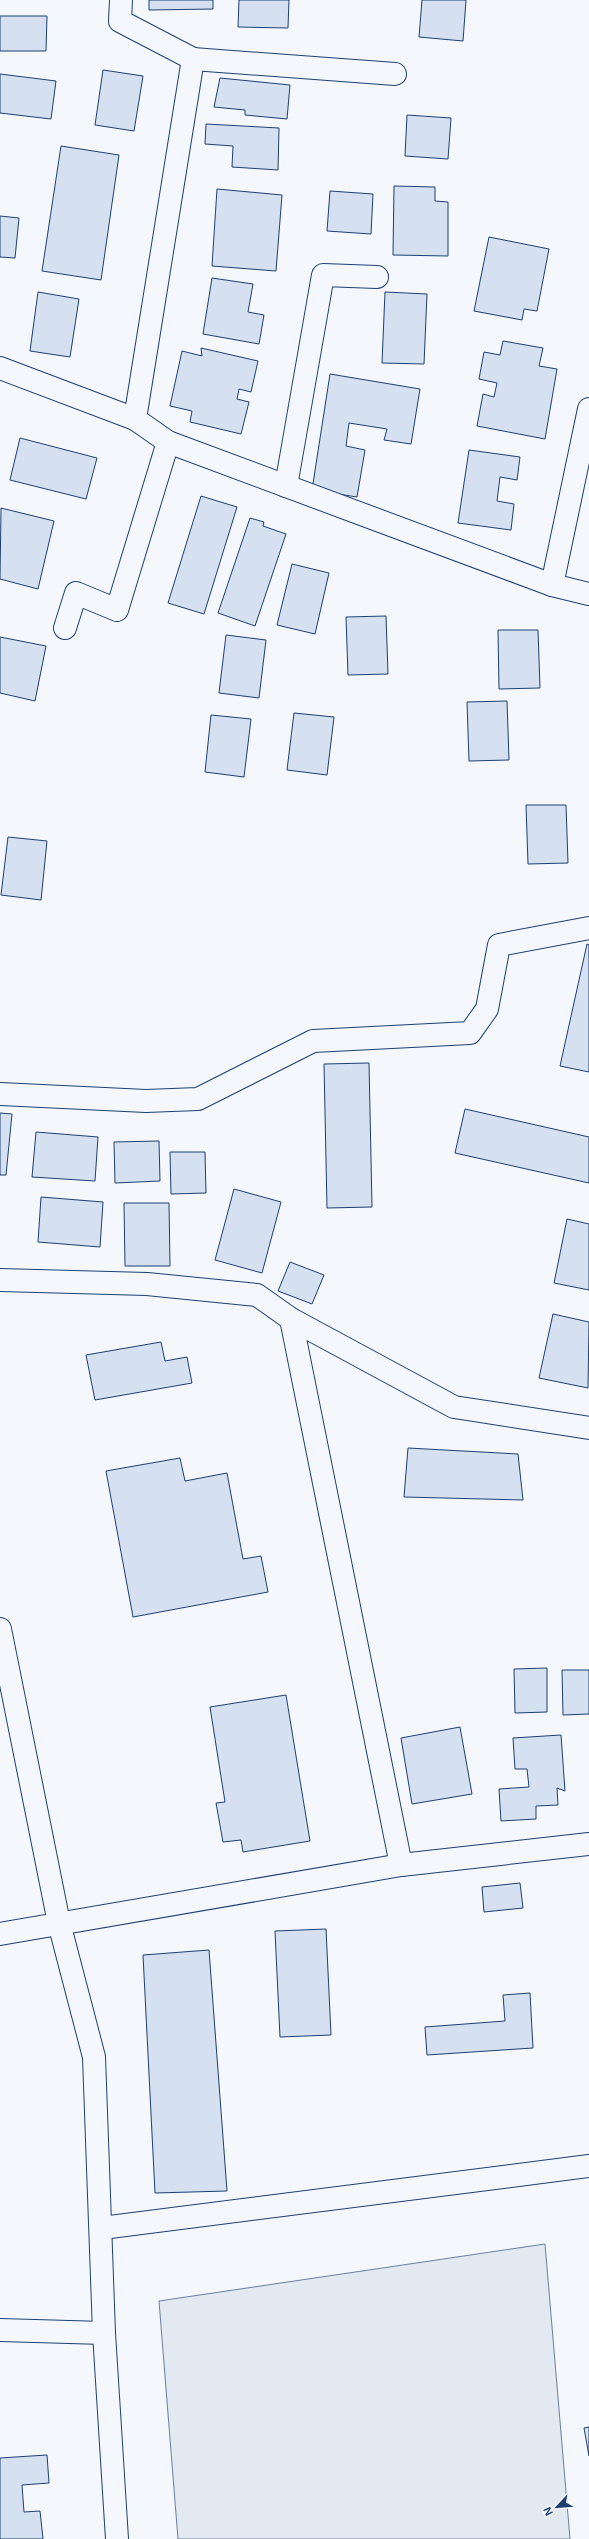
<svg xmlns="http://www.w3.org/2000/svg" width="589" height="2539" font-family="Arial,sans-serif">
<rect width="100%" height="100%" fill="#f4f7fb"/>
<!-- green -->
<polygon fill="#e3e9f0" stroke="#687fa3" points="545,2244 570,2539 178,2539 159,2301"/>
<!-- building -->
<g fill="#d5e0f0" stroke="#1d3f73">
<polygon points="149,0 213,0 213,9 149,10"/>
<polygon points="239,0 289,0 288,28 238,27"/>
<polygon points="422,0 466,0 463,41 419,37"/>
<polygon points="0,16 47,16 46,51 0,51"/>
<polygon points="103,70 143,76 134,131 95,125"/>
<polygon points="0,74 56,81 51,119 0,113"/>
<polygon points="220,78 290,85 287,119 245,115 245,110 214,107"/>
<polygon points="407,115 451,118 448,159 405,156"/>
<polygon points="206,124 279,128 278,170 232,167 233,146 205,144"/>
<polygon points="61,146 119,155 101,280 42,271"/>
<polygon points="394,186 435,187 435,201 448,202 448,256 393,255"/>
<polygon points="217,189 282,195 276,271 212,266"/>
<polygon points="330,191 373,194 371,234 327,231"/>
<polygon points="0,216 19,218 15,258 0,257"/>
<polygon points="489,237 549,249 537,311 524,309 522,320 474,311"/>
<polygon points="212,278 253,284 248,312 264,315 259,344 203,334"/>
<polygon points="38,292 79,299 70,357 30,351"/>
<polygon points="385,292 427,294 424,364 382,363"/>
<polygon points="503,341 543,348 539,366 557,369 545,439 477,426 483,394 494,397 497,383 479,379 484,352 500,355"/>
<polygon points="201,348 258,361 251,392 239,389 237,399 249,402 241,434 190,422 192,411 170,406 182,351 202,356"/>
<polygon points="330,374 420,389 411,444 384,440 387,429 349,423 346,446 365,450 357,497 312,490"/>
<polygon points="20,438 97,458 86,499 10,480"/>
<polygon points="469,450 520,457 517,480 500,477 497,501 514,504 511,530 458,523"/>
<polygon points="201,496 237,507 204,614 168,603"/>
<polygon points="1,508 54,521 38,589 0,579"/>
<polygon points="250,518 264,522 263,526 286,534 255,626 218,613"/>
<polygon points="292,564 329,573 315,634 277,625"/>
<polygon points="386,616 388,674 348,675 346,617"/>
<polygon points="498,630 538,630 540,688 499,689"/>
<polygon points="226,635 266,640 259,698 219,693"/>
<polygon points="0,637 46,646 35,701 0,693"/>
<polygon points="507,701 509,760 469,761 467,702"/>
<polygon points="294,713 334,717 327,775 287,770"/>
<polygon points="211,715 251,719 244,777 205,772"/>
<polygon points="526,805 566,805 568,863 528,864"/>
<polygon points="8,837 47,841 41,900 1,895"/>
<polygon points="587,944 589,945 589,1072 560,1066"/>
<polygon points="369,1063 372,1207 327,1208 324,1064"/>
<polygon points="465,1109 589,1137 589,1183 455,1153"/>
<polygon points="0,1113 12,1114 6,1175 0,1175"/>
<polygon points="36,1132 98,1137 95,1181 32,1177"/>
<polygon points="159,1141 160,1181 115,1183 114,1142"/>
<polygon points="170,1152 205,1152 206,1193 171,1194"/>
<polygon points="234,1189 281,1202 262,1273 215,1260"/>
<polygon points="41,1197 103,1202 100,1247 38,1242"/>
<polygon points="124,1203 169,1203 170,1266 125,1266"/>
<polygon points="567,1219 589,1224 589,1290 554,1283"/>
<polygon points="290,1262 324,1275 312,1304 278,1291"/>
<polygon points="553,1314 589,1322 588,1388 539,1378"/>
<polygon points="161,1342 165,1361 187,1357 192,1383 95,1400 86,1355"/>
<polygon points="408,1448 518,1454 523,1500 404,1497"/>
<polygon points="180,1458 185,1481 227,1473 243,1559 261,1556 268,1592 133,1617 106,1471"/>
<polygon points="547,1668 547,1712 515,1713 514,1669"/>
<polygon points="562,1670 589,1670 589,1714 563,1715"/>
<polygon points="286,1695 310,1841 243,1852 241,1840 223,1842 216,1803 225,1802 210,1707"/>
<polygon points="460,1727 472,1794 412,1804 401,1738"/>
<polygon points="561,1735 565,1791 557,1788 558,1805 536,1806 536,1819 501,1821 499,1789 529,1787 527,1769 515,1769 513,1738"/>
<polygon points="520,1883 523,1908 484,1912 482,1887"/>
<polygon points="326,1929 331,2035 280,2037 275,1931"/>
<polygon points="209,1950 227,2191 155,2193 143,1955"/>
<polygon points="530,1993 533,2048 427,2055 425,2027 505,2021 503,1995"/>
<polygon points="589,2427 589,2456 584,2428"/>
<polygon points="47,2455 49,2483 22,2485 24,2512 40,2511 43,2539 0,2539 0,2458"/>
</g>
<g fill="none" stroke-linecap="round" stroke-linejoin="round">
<defs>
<g id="street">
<polyline points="121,0 120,21 193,59 135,419"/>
<polyline points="193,59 395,74"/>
<polyline points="0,368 135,419 168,442 552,585 589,594"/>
<polyline points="286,486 323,275 377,277"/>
<polyline points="552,585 589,409"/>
<polyline points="65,628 76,593 117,610 168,442"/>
<polyline points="0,1094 146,1101 198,1099 313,1041 470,1033 487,1009 499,945 589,928"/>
<polyline points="0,1280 147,1284 257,1295 291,1319 454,1407 589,1428"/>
<polyline points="291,1319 401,1865"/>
<polyline points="0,1629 59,1923 94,2057 104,2333 117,2539"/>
<polyline points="102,2228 589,2166"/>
<polyline points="0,2330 104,2333"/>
</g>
<polyline id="secondary" points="0,1934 401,1865 589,1844"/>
</defs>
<!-- street casing -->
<use href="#street" stroke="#1d3f73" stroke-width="24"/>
<!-- secondary casing -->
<use href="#secondary" stroke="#1d3f73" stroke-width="24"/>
<!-- street -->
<use href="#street" stroke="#f4f7fb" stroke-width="22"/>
<!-- secondary -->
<use href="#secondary" stroke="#f4f7fb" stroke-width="22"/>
</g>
<!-- north arrow -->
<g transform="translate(557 2507) rotate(244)" stroke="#f4f7fb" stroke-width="3" paint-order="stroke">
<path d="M0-3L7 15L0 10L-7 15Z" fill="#1d3f73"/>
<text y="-6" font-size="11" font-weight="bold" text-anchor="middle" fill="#1d3f73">N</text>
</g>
</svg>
